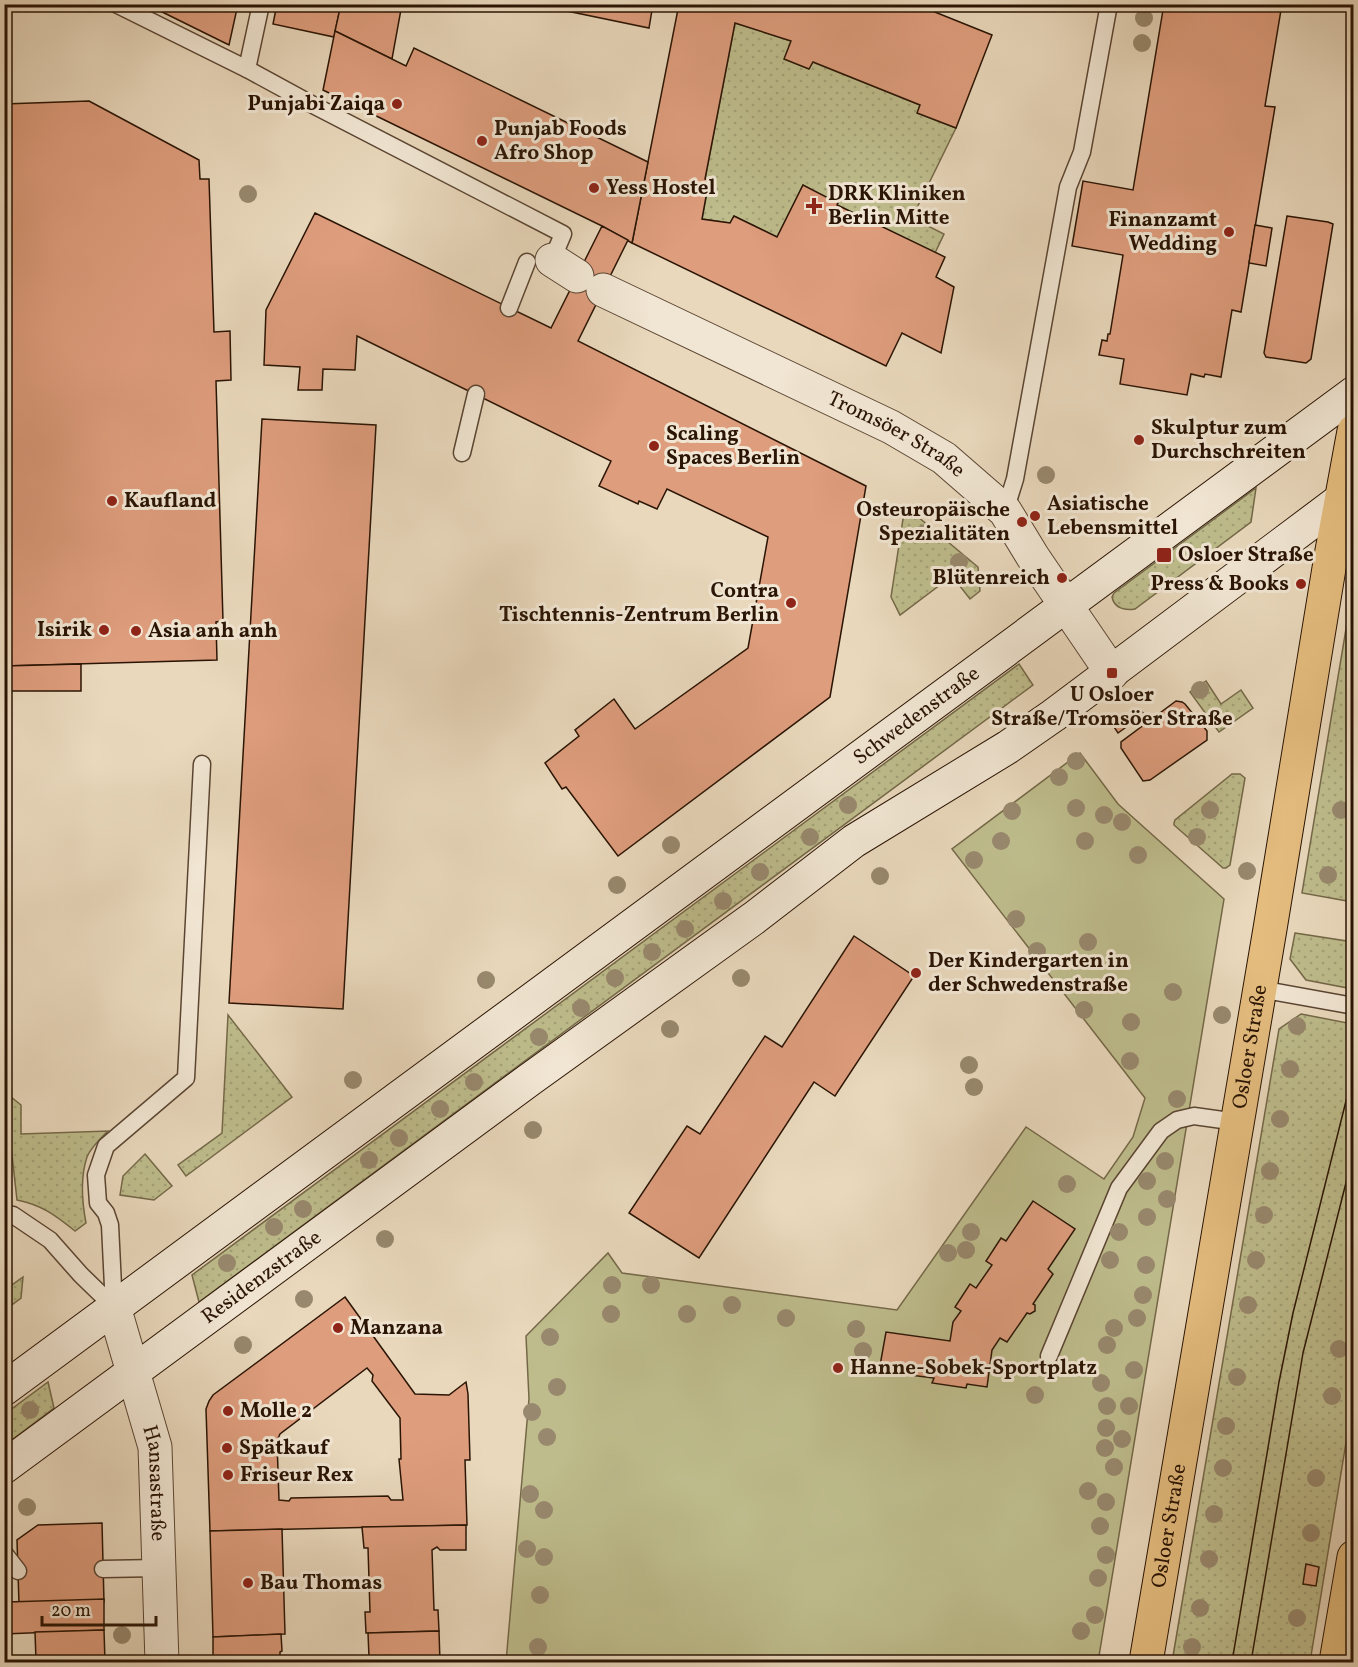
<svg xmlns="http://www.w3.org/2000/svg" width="1358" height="1667" font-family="Vollkorn,serif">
<defs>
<pattern id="grass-dots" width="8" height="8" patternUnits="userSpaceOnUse" patternTransform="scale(1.5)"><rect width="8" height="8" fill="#bebc8c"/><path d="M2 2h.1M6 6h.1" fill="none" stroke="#a3a177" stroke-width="1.8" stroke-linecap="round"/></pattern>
</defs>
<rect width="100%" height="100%" fill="#e9d8bc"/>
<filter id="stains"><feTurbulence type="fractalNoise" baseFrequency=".00333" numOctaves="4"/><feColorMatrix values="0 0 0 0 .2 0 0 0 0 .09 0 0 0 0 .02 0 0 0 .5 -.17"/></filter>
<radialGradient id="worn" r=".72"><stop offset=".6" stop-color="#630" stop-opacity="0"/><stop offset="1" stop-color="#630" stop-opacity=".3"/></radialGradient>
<!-- grass -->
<g fill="url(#grass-dots)" stroke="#746848" stroke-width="1.5">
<polygon points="735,23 791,41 813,62 920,105 918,113 956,128 912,218 944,234 935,253 837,205 803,185 777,237 734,216 730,223 702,219 709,181 705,179"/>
<path d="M1256 488 1251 522 1135 609C1125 611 1114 608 1112 597L1114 593Z"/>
<polygon points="905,506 978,567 980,591 970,599 952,576 900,615 891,597"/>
<polygon points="1349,611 1354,612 1353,902 1302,893"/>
<polygon points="1019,664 1033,685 199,1302 192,1275"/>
<polygon points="1206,681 1221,704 1241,690 1253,708 1219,732 1190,692"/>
<polygon points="1232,774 1240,774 1245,778 1230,865 1226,868 1223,868 1174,825 1174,823 1175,820"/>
<polygon points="1295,933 1353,942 1353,989 1306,980 1290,959"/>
<polygon points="1301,1014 1353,1024 1353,1400 1310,1662 1172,1662 1279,1029"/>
<polygon points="228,1015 292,1097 186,1176 178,1165 222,1133"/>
<path d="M5 1092 21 1105V1134L108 1131C100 1139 91 1147 87 1157 80 1178 82 1202 86 1223L75 1231C55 1215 42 1205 17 1200Z"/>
<polygon points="145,1154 172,1186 154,1200 120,1195 123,1176"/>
<polygon points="23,1277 21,1298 5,1310 5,1290"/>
<polygon points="48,1382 54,1408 5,1445 5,1414"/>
</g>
<!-- park -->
<polygon fill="#bebc8c" stroke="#746848" stroke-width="1.5" points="1080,753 1118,804 1224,899 1098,1662 506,1662 529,1399 526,1336 608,1253 622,1273 897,1310 1026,1127 1104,1179 1133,1137 1145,1098 952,849"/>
<!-- building -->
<g fill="#de9d7d" stroke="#2a1404" stroke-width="1.5" fill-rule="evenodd">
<polygon points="146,4 238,4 229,45 225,43"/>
<polygon points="277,4 341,4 334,37 273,24"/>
<polygon points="341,4 402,4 392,59 335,31"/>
<polygon points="533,4 653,4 649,28"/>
<polygon points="679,4 915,4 992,35 956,128 917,113 920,105 813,62 809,69 784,59 791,41 735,23 705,179 709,180 702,219 730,223 734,216 777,237 803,185 838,203 837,205 945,257 936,277 954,287 941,353 902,333 886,366 632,243"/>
<polygon points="1164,4 1282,4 1265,106 1275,107 1241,312 1232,310 1221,377 1205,374 1204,377 1191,374 1187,395 1120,384 1124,359 1099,355 1102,340 1107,341 1108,334 1110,334 1123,255 1072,246 1083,181 1133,190"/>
<polygon points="335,31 406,66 414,48 648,162 632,243 602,226 323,90"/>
<polygon points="89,101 199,160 200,179 209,179 214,332 230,331 231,380 216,381 223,621 216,622 217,660 4,666 4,104"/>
<polygon points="315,213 551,328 602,226 628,240 578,341 866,486 830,697 618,856 566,787 562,789 545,763 579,736 575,730 614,699 635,729 748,648 768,537 667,489 657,509 639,501 638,504 599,486 611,461 357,336 355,370 323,369 322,390 298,390 300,367 264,365 266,310"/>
<polygon points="1287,216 1328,222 1333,224 1311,359 1306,363 1266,357 1264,353"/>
<polygon points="1255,225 1272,228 1266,266 1249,263"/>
<polygon points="262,419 376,425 343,1009 229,1003"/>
<polygon points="81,664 81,691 4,691 4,666"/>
<polygon points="1176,701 1182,702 1185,704 1207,731 1207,740 1150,780 1143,781 1121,748 1121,742"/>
<polygon points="1139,708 1144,714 1118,733 1114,727"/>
<polygon points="854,936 914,976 835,1096 814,1082 699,1258 629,1213 687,1126 700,1134 765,1036 782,1047"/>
<polygon points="1033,1201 1075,1229 1048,1269 1053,1274 1033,1304 1035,1305 1035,1311 1030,1314 1027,1313 1007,1342 1000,1338 992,1350 987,1387 967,1384 966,1388 932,1383 934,1378 879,1371 886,1332 950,1341 953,1322 961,1311 955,1307 970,1284 976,1288 992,1265 986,1261 1001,1238 1006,1241"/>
<path d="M345 1297 415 1394 449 1395 466 1382 468 1394 470 1460H465L467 1525 210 1531 206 1409 209 1401 213 1395ZM367 1368 373 1375 372 1381 400 1418 401 1459H399L403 1500H391L388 1496 291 1498 289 1501 279 1500 277 1441 280 1434Z"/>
<polygon points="102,1523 104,1602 19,1604 17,1540 38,1525"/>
<polygon points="466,1525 466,1550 440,1550 437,1547 432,1550 434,1610 438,1610 439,1631 366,1633 365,1612 370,1612 368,1548 364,1548 362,1527"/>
<polygon points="282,1529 285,1634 213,1637 210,1531"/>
<polygon points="1306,1564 1319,1567 1316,1586 1303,1584"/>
<polygon points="4,1599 7,1602 104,1599 104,1630 4,1634"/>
<polygon points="104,1630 105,1662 29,1662 29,1660 36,1660 35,1632"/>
<polygon points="439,1631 440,1662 374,1662 374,1657 369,1657 368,1633"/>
<polygon points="281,1634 282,1651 280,1652 280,1662 209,1662 213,1662 213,1637"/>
</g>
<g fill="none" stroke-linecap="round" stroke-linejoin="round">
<defs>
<g id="service">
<polyline points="116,4 247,69 261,4"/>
<polyline points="247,69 315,106 563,234 552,260"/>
<polyline points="509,308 527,262"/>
<polyline points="462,453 476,394"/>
<polyline points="1005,511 1015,479 1068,187 1082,152 1109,4"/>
<polyline points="1260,989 1354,1006"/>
<polyline points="4,1214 13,1215 50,1240 81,1275 114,1307"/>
<polyline points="114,1307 110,1225 106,1213 98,1203 96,1175 106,1146 186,1078 202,764"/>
<polyline points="1049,1356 1119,1188 1161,1131 1177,1120 1194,1116 1237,1122"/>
<polyline points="4,1553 18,1571"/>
<polyline points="103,1569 158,1568"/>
</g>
<g id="minor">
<polyline points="552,260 577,276"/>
<path id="s1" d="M603 290 891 427 944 458 1005 511 1033 557 1112 673"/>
<path id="s2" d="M114 1307 155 1447 162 1662"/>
</g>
<g id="secondary">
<path id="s3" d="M4 1389 1354 393"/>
<path id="s4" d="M4 1467 529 1080 754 918 854 841 1008 747 1054 715 1354 490"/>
</g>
<g id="primary">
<path id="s5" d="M1146 1662 1270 929 1331 556 1354 431"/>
<polyline points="1336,1662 1354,1557"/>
</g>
</defs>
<!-- service casing -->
<use href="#service" stroke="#5a4532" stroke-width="19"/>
<!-- minor casing -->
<use href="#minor" stroke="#5a4532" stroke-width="35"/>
<!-- secondary casing -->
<use href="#secondary" stroke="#2a1404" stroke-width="35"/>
<!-- primary casing -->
<use href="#primary" stroke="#2a1404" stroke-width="35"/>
<!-- service -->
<use href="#service" stroke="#f1e6d3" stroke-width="16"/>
<!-- minor -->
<use href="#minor" stroke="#f1e6d3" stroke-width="33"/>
<!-- secondary -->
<use href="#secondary" stroke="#f1e6d3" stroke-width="33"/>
<!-- primary -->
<use href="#primary" stroke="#e4bc7e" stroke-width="33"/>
<!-- tram -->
<g stroke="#2a1404" stroke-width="1.5">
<polyline points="1232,1662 1279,1382 1293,1313 1354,1069"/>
<polyline points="1251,1662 1303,1353 1354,1151"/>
</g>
</g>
<!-- trees -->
<g fill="#98886d">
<circle cx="1144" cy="18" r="9"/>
<circle cx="1142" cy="43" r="9"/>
<circle cx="248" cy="194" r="9"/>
<circle cx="1046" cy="475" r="9"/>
<circle cx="925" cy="533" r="9"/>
<circle cx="959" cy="562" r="9"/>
<circle cx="1200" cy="690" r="9"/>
<circle cx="1076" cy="761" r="9"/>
<circle cx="1059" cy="777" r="9"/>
<circle cx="848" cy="805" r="9"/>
<circle cx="1076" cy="808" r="9"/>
<circle cx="1210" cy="810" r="9"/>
<circle cx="1341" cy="810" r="9"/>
<circle cx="1012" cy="811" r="9"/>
<circle cx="1104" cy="815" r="9"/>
<circle cx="1122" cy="822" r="9"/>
<circle cx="810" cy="837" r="9"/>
<circle cx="1197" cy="837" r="9"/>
<circle cx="1001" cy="841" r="9"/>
<circle cx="1085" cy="841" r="9"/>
<circle cx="671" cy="845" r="9"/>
<circle cx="1138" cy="855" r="9"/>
<circle cx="974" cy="860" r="9"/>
<circle cx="1247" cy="871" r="9"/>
<circle cx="760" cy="872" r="9"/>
<circle cx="1328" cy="875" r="9"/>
<circle cx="880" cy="876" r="9"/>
<circle cx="617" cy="885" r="9"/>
<circle cx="723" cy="901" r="9"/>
<circle cx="1016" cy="919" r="9"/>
<circle cx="685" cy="929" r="9"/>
<circle cx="1088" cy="942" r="9"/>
<circle cx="1037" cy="951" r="9"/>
<circle cx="652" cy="952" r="9"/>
<circle cx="615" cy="978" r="9"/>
<circle cx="741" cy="978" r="9"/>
<circle cx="486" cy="980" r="9"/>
<circle cx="1173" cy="992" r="9"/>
<circle cx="581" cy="1008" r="9"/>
<circle cx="1084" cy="1010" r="9"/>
<circle cx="1222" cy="1015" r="9"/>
<circle cx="1131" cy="1022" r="9"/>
<circle cx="1297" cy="1026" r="9"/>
<circle cx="670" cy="1029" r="9"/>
<circle cx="539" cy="1037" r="9"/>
<circle cx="1130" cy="1061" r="9"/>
<circle cx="969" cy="1065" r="9"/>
<circle cx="1290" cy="1069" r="9"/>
<circle cx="353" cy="1080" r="9"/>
<circle cx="474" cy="1082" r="9"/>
<circle cx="974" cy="1087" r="9"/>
<circle cx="1177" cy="1099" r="9"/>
<circle cx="440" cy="1109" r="9"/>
<circle cx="1280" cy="1119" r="9"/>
<circle cx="533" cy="1130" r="9"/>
<circle cx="399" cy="1138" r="9"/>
<circle cx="369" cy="1160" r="9"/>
<circle cx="1165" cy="1161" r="9"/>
<circle cx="1270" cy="1171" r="9"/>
<circle cx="1147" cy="1181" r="9"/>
<circle cx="1067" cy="1184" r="9"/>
<circle cx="1167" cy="1199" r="9"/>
<circle cx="303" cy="1209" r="9"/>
<circle cx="1264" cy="1215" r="9"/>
<circle cx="1147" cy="1217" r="9"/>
<circle cx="274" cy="1227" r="9"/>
<circle cx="971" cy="1232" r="9"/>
<circle cx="1119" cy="1232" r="9"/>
<circle cx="385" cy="1239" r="9"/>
<circle cx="966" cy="1250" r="9"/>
<circle cx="948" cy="1253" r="9"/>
<circle cx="1110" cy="1260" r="9"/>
<circle cx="1256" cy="1260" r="9"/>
<circle cx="227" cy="1263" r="9"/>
<circle cx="1146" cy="1265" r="9"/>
<circle cx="612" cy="1285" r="9"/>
<circle cx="651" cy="1285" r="9"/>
<circle cx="1143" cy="1295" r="9"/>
<circle cx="304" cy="1299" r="9"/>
<circle cx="732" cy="1305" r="9"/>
<circle cx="1248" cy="1305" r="9"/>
<circle cx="611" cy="1314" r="9"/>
<circle cx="687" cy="1314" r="9"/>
<circle cx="786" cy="1318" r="9"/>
<circle cx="1137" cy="1318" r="9"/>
<circle cx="1114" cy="1328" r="9"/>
<circle cx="856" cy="1329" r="9"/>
<circle cx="550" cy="1337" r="9"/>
<circle cx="243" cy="1345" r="9"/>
<circle cx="1107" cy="1345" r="9"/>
<circle cx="1339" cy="1349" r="9"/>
<circle cx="863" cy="1351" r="9"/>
<circle cx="1134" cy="1370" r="9"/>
<circle cx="1237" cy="1377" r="9"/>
<circle cx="1101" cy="1383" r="9"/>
<circle cx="557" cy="1387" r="9"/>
<circle cx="1035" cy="1395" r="9"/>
<circle cx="1332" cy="1396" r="9"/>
<circle cx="1107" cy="1406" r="9"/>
<circle cx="1129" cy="1406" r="9"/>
<circle cx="30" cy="1410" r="9"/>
<circle cx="532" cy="1412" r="9"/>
<circle cx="1226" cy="1426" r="9"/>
<circle cx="1106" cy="1428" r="9"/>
<circle cx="547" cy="1437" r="9"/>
<circle cx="1122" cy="1439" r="9"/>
<circle cx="1105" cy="1448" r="9"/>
<circle cx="1114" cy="1467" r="9"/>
<circle cx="1223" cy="1468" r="9"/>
<circle cx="1316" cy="1478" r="9"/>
<circle cx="1088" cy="1491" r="9"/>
<circle cx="530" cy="1494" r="9"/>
<circle cx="1106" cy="1502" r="9"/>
<circle cx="27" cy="1507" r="9"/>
<circle cx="544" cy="1510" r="9"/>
<circle cx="1214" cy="1514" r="9"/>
<circle cx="1100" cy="1526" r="9"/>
<circle cx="1311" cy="1533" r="9"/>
<circle cx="527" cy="1549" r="9"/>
<circle cx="1106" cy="1555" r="9"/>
<circle cx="544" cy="1557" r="9"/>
<circle cx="1209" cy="1559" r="9"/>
<circle cx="1098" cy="1578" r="9"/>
<circle cx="540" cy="1595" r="9"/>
<circle cx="1200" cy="1608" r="9"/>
<circle cx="1095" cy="1615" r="9"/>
<circle cx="1297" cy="1618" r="9"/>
<circle cx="1081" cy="1631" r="9"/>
<circle cx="122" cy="1635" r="9"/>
<circle cx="538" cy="1647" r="9"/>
<circle cx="1192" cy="1647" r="9"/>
</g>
<!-- markers -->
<g fill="#8f2418" stroke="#f1e6d3" stroke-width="2">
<circle cx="397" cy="104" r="6"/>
<circle cx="482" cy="141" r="6"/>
<circle cx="594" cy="188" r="6"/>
<path d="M811 197h6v6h6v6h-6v6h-6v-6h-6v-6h6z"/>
<circle cx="1229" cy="232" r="6"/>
<circle cx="1139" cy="440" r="6"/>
<circle cx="654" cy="446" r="6"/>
<circle cx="112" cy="501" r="6"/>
<circle cx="1035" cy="516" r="6"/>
<circle cx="1022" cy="522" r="6"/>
<rect x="1156" y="547" width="16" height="16" rx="3"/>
<circle cx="1062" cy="578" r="6"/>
<circle cx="1301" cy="584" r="6"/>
<circle cx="791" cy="603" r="6"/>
<circle cx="104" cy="630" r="6"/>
<circle cx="136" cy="631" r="6"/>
<rect x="1106" y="667" width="12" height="12" rx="3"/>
<circle cx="916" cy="973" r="6"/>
<circle cx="338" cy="1328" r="6"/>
<circle cx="838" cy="1368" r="6"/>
<circle cx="228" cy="1411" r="6"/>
<circle cx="227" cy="1448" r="6"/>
<circle cx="228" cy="1475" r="6"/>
<circle cx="248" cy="1583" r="6"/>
</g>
<g text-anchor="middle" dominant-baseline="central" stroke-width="6" stroke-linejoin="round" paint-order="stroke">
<!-- poi labels -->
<g font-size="21" font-weight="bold" fill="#2a1404" stroke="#f1e6d3" text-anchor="start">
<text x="385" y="104" text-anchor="end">Punjabi Zaiqa</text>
<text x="494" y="129">Punjab Foods<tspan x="494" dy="24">Afro Shop</tspan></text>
<text x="606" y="188">Yess Hostel</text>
<text x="828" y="194">DRK Kliniken<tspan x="828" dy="24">Berlin Mitte</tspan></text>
<text x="1217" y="220" text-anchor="end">Finanzamt<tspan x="1217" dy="24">Wedding</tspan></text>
<text x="1151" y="428">Skulptur zum<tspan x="1151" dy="24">Durchschreiten</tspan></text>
<text x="666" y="434">Scaling<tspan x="666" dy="24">Spaces Berlin</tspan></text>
<text x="124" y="501">Kaufland</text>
<text x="1047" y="504">Asiatische<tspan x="1047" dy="24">Lebensmittel</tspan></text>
<text x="1010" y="510" text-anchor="end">Osteuropäische<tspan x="1010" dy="24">Spezialitäten</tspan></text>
<text x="1178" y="555">Osloer Straße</text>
<text x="1050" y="578" text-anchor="end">Blütenreich</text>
<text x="1289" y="584" text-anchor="end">Press &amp; Books</text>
<text x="779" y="591" text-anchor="end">Contra<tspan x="779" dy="24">Tischtennis-Zentrum Berlin</tspan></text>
<text x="92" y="630" text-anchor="end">Isirik</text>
<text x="148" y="631">Asia anh anh</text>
<text x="1112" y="695" text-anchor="middle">U Osloer<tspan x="1112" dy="24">Straße/Tromsöer Straße</tspan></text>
<text x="928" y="961">Der Kindergarten in<tspan x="928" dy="24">der Schwedenstraße</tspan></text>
<text x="350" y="1328">Manzana</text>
<text x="850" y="1368">Hanne-Sobek-Sportplatz</text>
<text x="240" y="1411">Molle 2</text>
<text x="239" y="1448">Spätkauf</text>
<text x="240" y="1475">Friseur Rex</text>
<text x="260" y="1583">Bau Thomas</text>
</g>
<!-- street labels -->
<g font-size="21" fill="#2a1404" stroke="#f1e6d3">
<text stroke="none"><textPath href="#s1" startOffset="327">Tromsöer Straße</textPath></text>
<text stroke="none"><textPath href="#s3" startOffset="1134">Schwedenstraße</textPath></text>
<text stroke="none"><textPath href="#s5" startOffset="624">Osloer Straße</textPath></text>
<text stroke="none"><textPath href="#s4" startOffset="320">Residenzstraße</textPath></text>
<text stroke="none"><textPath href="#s2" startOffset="182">Hansastraße</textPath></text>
<text stroke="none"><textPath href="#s5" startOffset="138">Osloer Straße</textPath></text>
</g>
</g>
<!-- margin -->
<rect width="1358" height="1667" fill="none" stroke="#e9d8bc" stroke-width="24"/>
<rect x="6" y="6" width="1346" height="1655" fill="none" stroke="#2a1404" stroke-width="3"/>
<rect x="12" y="12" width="1334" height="1643" fill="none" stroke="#2a1404" stroke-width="1.5"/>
<!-- scale -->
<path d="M42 1616v9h114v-9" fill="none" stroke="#2a1404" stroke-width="3"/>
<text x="51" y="1616" font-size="18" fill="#2a1404" stroke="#f1e6d3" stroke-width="4.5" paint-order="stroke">20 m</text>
<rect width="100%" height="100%" filter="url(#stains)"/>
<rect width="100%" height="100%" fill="url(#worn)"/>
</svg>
